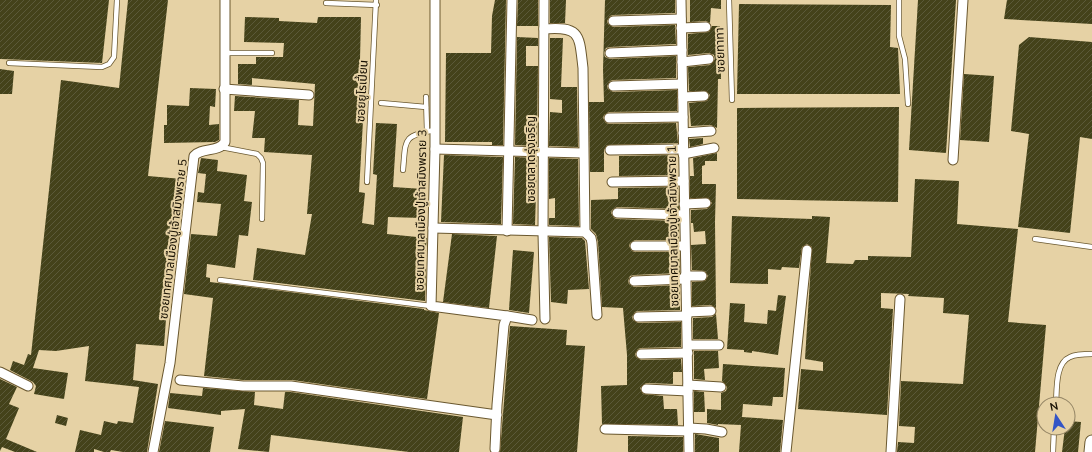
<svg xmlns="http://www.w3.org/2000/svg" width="1092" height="452" font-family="'Nunito Sans','Noto Sans Thai',sans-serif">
<defs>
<pattern id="building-hatch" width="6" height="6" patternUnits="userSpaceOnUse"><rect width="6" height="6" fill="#44421a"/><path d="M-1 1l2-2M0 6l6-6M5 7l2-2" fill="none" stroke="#5b5939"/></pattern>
</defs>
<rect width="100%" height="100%" fill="#e6d2a5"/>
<!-- building -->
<g fill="url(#building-hatch)">
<polygon points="0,0 109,0 102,63 0,59"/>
<polygon points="128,0 168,0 148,176 182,179 177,237 172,237 164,346 136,344 133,380 158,384 147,452 123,452 111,450 110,452 104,452 94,449 94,452 75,452 80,430 101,435 104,421 117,424 118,421 133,423 139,387 85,381 89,346 56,351 39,350 33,368 68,373 64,399 34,394 36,386 33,382 10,370 13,361 24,365 28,354 31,355 61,80 119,88"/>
<polygon points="495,0 506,0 503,145 492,145 492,142 445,142 446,53 491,53 492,16"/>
<polygon points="518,0 538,0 538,26 517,26"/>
<polygon points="550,0 566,0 565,23 550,23"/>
<polygon points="605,0 675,0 675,13 613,15 610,16 607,21 608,24 613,27 675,25 676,44 610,47 606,48 604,53 605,57 610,59 676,56 676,78 613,80 610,81 607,86 608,89 613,92 677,90 677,111 609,112 604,115 603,118 606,123 609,124 676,123 678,143 607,145 604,150 604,172 590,172 589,102 604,102 603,69"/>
<polygon points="690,0 721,0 721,9 711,8 710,23 706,21 690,22"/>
<polygon points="918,0 956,0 946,153 909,150"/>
<polygon points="1007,0 1092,0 1092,24 1004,19"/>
<polygon points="739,4 891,5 890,47 898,48 900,94 737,94"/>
<polygon points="245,17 279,18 279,21 317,23 318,17 361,17 359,103 364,103 359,192 365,193 362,223 374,225 377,175 373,174 376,123 397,124 393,187 423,189 422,218 388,217 387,234 427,238 424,266 426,266 425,301 253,280 257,248 305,255 312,214 307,214 312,155 264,152 265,138 252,138 255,111 234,111 235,96 299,100 298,125 313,126 315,84 252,78 252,85 238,84 238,64 256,64 256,57 283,57 284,43 244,42"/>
<polygon points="712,26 720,26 721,79 718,79 717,128 711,125 691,126 689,103 707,101 710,95 706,91 689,91 688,67 710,65 715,59 714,55 709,53 688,55 688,34 709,32"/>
<polygon points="517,37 538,38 538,46 526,46 526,66 538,66 537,146 515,145"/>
<polygon points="1029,37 1092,42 1092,139 1080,137 1070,233 1018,227 1029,134 1011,131 1019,45"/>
<polygon points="550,38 563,38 561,87 577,87 578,147 549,146 550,112 562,113 562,100 550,99"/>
<polygon points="0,69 14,71 12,94 0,94"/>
<polygon points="964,74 994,76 989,142 960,140"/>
<polygon points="190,88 216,89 215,107 210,106 209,125 219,124 219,140 215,142 164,143 164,125 167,125 167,105 189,106"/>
<polygon points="899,107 898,202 737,199 737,108"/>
<polygon points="703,138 703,144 690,147 689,139"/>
<polygon points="717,153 717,161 705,161 705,165 702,166 702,184 716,184 715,222 716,308 711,305 692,306 692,282 705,281 708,276 705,271 692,270 691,245 706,244 705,231 694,232 693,223 691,223 691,210 707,209 712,203 708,198 690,198 690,176 694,176 693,158"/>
<polygon points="444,155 503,157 501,224 441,222"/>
<polygon points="676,155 677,175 619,176 619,156"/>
<polygon points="515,157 537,158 535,225 513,224"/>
<polygon points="201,158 218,160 217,171 247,175 244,201 252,202 248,236 239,235 235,268 207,264 206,277 210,278 210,282 424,309 424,310 439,313 427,399 292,380 243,380 204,376 213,298 184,294 191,234 217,236 221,204 197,202 198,192 204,193 206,174 198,173"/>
<polygon points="549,158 578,159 579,226 549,225 549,218 555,218 555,198 549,199"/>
<polygon points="915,179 959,181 957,224 1018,229 1008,322 1046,325 1035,452 897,452 898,442 914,443 915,427 899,426 901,381 963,384 969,315 943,313 944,298 908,296 909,294 881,293 881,308 893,309 887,415 798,409 801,369 823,371 823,362 805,359 812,247 807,244 802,247 799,268 782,267 781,270 768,269 768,284 730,283 732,216 812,219 812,216 830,217 826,263 853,264 855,260 868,260 868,256 911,257"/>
<polygon points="678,187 679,209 617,207 612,210 611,213 614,218 617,219 679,221 679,240 635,240 630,243 629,246 632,251 635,252 679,252 680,273 634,275 630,276 628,281 629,284 634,287 680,285 680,310 638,311 635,312 632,317 633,320 638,323 681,322 681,347 641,348 638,349 635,354 636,357 641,360 681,359 682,372 673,372 673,384 646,383 640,388 643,394 663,396 664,409 677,409 678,425 602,424 601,386 627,385 627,355 623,308 602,307 598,242 596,234 591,229 591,200 618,199 618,188"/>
<polygon points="452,234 497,236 489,308 443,302"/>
<polygon points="549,237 582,238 585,241 589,289 568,290 567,304 551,302"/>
<polygon points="513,250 534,252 529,313 509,310"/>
<polygon points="778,295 786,296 778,355 752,351 752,353 744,352 744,350 727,349 730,303 745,304 744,322 767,324 768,310 776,311"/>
<polygon points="716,314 718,339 693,339 693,318 712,317"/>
<polygon points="510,326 567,330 566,345 585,346 577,452 500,452"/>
<polygon points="694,351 718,351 719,368 704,369 705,380 694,379"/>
<polygon points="723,364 785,368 783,397 773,397 772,406 743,404 742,417 783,420 780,452 739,452 741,425 718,424 718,425 707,423 707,409 721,410 721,393 726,391 727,387 722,381"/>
<polygon points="0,379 17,387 9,404 19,408 6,439 37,452 15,452 2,447 0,451"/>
<polygon points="203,388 255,392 254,405 283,409 285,392 291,392 463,417 459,452 409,452 271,435 269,452 238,449 245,409 221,411 221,415 168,408 170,393 202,396"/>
<polygon points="694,391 704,392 705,412 694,412"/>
<polygon points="57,415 68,418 66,426 55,423"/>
<polygon points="165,421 214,427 210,452 159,452"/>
<polygon points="1068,421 1081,422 1078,452 1062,452 1065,428 1068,428"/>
<polygon points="695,434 719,438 719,452 695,452"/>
<polygon points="628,436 683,437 683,452 628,452"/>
</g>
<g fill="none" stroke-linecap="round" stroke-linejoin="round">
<defs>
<g id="lane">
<polyline points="729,0 732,100"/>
<polyline points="899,0 899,36 905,59 908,104"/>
<polyline points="326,3 377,5"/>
<polyline points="224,53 272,53"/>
<polyline points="9,63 102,67 109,64 114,57 117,0"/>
<polyline points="426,97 427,131"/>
<polyline points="381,103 426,107"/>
<polyline points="221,147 257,154 261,158 263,163 262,219"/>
<path d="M403 170C406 139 402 136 435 130"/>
<polyline points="367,182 376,0"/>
<polyline points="1035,239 1092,247"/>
<polyline points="220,280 431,306"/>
<path d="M1056 404C1057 390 1055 363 1070 357 1076 354 1085 354 1092 354"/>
<polyline points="1053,452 1054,428"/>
</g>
<g id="street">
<polyline points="435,0 435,149 431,306 507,316 504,325 497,405 495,449"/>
<polyline points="544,0 543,233 545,319"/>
<polyline points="681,0 689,452"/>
<polyline points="613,21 681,19"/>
<polyline points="681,28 706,27"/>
<path d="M544 29C581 26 579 35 583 68L585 232"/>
<polyline points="610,53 682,50"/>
<polyline points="682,62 709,59"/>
<polyline points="613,86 682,84"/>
<polyline points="224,89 309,95"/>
<polyline points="683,97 704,96"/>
<polyline points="609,118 683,117"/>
<polyline points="683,133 711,131"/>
<polyline points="435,149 583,153"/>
<polyline points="610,150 683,149"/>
<polyline points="683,154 714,148"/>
<polyline points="953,160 963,0"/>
<polyline points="612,182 684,181"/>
<polyline points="684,204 706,203"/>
<polyline points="617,213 684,215"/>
<polyline points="433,228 585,232 591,238 592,243 597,315"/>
<polyline points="507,231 512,0"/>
<polyline points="635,246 684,246"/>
<polyline points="685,276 702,276"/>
<polyline points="634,281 685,279"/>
<polyline points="687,312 711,311"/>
<polyline points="507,316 532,320"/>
<polyline points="638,317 687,316"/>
<polyline points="688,345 719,345"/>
<polyline points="641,354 688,353"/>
<polyline points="0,372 28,386"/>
<polyline points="180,380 243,386 291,386 497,415"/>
<polyline points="688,385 721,387"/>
<polyline points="646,389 688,391"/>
<polyline points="689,428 706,429 722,432"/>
<polyline points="605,429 689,431"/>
<path d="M153 452 170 363 194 156C202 147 218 153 225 142V0"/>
<polyline points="786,452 807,250"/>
<polyline points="891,452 900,299"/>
</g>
<polyline id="secondary" points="1091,452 1092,442"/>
</defs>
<!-- lane casing -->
<use href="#lane" stroke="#6a582f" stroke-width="6"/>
<!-- street casing -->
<use href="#street" stroke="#6a582f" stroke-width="11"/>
<!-- secondary casing -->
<use href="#secondary" stroke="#6a582f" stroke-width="15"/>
<!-- lane -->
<use href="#lane" stroke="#fff" stroke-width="4.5"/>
<!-- street -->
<use href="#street" stroke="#fff" stroke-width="9"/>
<!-- secondary -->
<use href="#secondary" stroke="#fff" stroke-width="13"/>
</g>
<g text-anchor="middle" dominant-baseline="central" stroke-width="4" stroke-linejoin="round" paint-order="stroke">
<!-- street labels -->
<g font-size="12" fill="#171002" stroke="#e6d2a5">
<text transform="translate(720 50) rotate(-92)">ซอยทาทา</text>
<text transform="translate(362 91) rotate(-87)">ซอยยูโรเปี้ยน</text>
<text transform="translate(531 159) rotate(-90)">ซอยตลาดรุ่งเจริญ</text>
<text transform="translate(421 210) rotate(-89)">ซอยเทศบาลเมืองปู่เจ้าสมิงพราย 3</text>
<text transform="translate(673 226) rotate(-91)">ซอยเทศบาลเมืองปู่เจ้าสมิงพราย 1</text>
<text transform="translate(173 239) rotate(-83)">ซอยเทศบาลเมืองปู่เจ้าสมิงพราย 5</text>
</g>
</g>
<!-- north arrow -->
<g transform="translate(1056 416) rotate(348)"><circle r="19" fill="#e6d2a5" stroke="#938464"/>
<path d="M0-3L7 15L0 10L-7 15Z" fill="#3355c6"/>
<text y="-6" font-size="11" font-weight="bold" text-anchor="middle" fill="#171002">N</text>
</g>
</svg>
